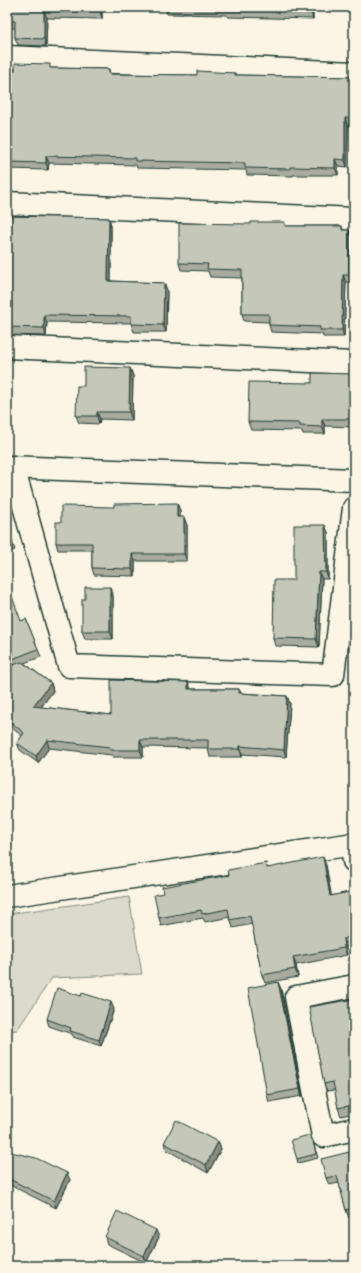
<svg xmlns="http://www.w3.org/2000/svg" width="361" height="1273" font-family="'Indie Flower',sans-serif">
<rect width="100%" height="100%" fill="#fcf5e5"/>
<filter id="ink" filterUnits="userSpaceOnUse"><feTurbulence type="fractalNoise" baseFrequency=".025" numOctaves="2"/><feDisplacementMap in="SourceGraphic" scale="8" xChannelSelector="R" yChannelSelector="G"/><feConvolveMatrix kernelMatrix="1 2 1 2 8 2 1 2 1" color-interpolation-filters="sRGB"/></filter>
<g filter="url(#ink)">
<!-- green -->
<polygon fill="#dcdacc" stroke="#7e8c80" points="129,897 142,974 52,978 17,1030 7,1031 7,914"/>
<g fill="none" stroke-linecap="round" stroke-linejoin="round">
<defs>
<g id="minor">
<polyline points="7,57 354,73"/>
<polyline points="7,203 354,219"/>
<polyline points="7,347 354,363"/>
<polyline points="13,467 69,666 333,675 354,508"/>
<polyline points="352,844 354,861"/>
<polyline points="354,986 296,997 323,1136 354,1129"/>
</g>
<g id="tertiary">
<polyline points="7,467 354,480"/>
<polyline points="7,896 354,844"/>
</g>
</defs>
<!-- minor casing -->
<use href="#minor" stroke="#1f3d34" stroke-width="25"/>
<!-- tertiary casing -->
<use href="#tertiary" stroke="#1f3d34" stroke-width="25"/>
<!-- minor -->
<use href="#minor" stroke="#fcf5e5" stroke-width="22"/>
<!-- tertiary -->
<use href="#tertiary" stroke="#fcf5e5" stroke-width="22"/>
</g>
<!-- wall -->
<g fill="#a9ab9f" stroke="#1f3d34">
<polygon points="7,7 102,7 102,19 47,18 46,46 18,45 15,38 15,28 8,28 7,26"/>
<polygon points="165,7 313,7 313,19 228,17 227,15 167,14"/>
<polygon points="52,68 109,69 110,74 197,75 235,73 236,75 354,77 354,126 348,126 347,167 338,166 338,175 293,175 293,176 247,175 246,170 137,168 136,165 49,163 48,170 7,169 7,71 15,71"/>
<polygon points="7,216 109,218 111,226 111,281 164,283 167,290 166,332 134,332 131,323 47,322 46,336 7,335"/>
<polygon points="286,226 342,226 343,230 349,230 352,238 351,282 346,282 344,337 323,337 322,334 271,332 269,325 269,322 244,321 242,314 242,278 210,277 208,271 181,270 179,263"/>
<polygon points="130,368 133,376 132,420 100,419 99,424 79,423 76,416 84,386"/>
<polygon points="354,374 354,427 325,426 325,434 303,434 302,431 251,430 248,422 312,383"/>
<polygon points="180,510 180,517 187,525 187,561 135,561 135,576 94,575 92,568 92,550 58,550 56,543 61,522"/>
<polygon points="7,527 15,550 7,553"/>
<polygon points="328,532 328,579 322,579 319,647 275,646 273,638 294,580"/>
<polygon points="113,595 113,639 85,639 82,631 85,599"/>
<polygon points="26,619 41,657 24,663 51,683 53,691 41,707 111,715 188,682 191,689 239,689 241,693 287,696 290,704 286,757 242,754 242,757 210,757 208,749 208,748 143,747 143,757 113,757 112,755 49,748 38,763 20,750 17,743 22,736 7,724 7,667 12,665 7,653 21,621"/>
<polygon points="266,863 267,868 326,865 331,896 354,891 354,945 346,946 347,955 296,965 298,977 265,983 262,975 252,924 233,928 230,917 205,922 203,918 161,926 159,918 163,893 229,875"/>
<polygon points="278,982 281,989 302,1096 269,1102 267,1095"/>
<polygon points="81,996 114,1009 101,1046 73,1037 72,1034 49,1026 47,1019"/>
<polygon points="354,999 354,1113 341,1116 338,1108 335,1090 327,1091 324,1084"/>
<polygon points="313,1141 318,1158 298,1163 297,1159"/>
<polygon points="218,1142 221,1149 208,1173 167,1150 164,1143"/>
<polygon points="7,1151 70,1180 56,1208 12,1186 7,1185"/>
<polygon points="354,1157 354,1216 349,1218 346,1210 339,1183 329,1185 326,1178 351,1158"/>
<polygon points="105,1237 159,1237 146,1263 107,1244"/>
</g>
<!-- shaded-wall -->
<g fill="#8a8b82" stroke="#1f3d34">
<polygon points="100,7 102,7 102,19 100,11"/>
<polygon points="310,7 313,7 313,19 310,11"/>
<polygon points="44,11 47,18 46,46 44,39"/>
<polygon points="345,118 348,126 347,167 345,160"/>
<polygon points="46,156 49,163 48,170 46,163"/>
<polygon points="335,159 338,166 338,175 335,168"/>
<polygon points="109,218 111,226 111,289 108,281"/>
<polygon points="349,230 352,238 351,282 349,275"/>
<polygon points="343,275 346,282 344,337 342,330"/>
<polygon points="164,283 167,290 166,332 163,325"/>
<polygon points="44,315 47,322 46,336 44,328"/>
<polygon points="130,368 133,376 132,420 129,412"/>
<polygon points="97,412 100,419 99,424 97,416"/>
<polygon points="322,419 325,426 325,434 322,427"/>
<polygon points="177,503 180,510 180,524 177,517"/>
<polygon points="184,517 187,525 187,561 184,554"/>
<polygon points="325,525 328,532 328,579 326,572"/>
<polygon points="132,554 135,561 135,576 132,569"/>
<polygon points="319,572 322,579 319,647 316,639"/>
<polygon points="110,587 113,595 113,639 110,631"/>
<polygon points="188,682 191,690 188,689"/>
<polygon points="51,683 53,691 36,714 33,706"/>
<polygon points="287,696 290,704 286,757 284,750"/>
<polygon points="47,740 49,748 38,763 36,756"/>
<polygon points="140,740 143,747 143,757 140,750"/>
<polygon points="240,746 242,754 242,757 240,749"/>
<polygon points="323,857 326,865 333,904 330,896"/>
<polygon points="343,939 346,946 347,955 344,948"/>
<polygon points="293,957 296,965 298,977 295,969"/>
<polygon points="278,982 281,989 302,1096 300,1089"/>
<polygon points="111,1002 114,1009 101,1046 99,1040"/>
<polygon points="218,1142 221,1149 208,1173 206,1165"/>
<polygon points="67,1173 70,1180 56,1208 54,1201"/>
<polygon points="156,1230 159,1237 146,1263 144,1256"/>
</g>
<!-- building -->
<g fill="#c5c7b9" stroke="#1f3d34">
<polygon points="7,7 100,7 100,11 44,11 44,39 15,38 15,21 7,21"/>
<polygon points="195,7 310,7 310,11 225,9 225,8"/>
<polygon points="15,63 50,64 50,68 109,69 109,74 197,75 197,71 235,73 235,75 354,77 354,118 345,118 345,160 335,159 335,168 290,167 290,169 245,168 245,163 135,161 135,158 46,156 46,163 7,162 7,71 15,71"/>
<polygon points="7,216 109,218 108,281 164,283 163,325 131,324 131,316 44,315 44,328 7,327"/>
<polygon points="251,222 285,222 285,226 342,226 342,230 349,230 349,275 343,275 342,330 320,330 320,327 269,325 269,314 242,314 242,270 207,269 208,264 179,263 179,223 251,224"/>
<polygon points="84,367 130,368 129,412 97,412 97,416 76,416 77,386 84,386"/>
<polygon points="312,373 354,374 354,419 322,419 322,427 300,426 300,423 248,422 249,382 312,383"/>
<polygon points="177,503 177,517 184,517 184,554 132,554 132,569 92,568 92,543 56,543 56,522 61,522 61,506 114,507 114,504"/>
<polygon points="294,525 325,525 326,572 319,572 316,639 273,638 274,580 294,580"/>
<polygon points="7,527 13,543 7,545"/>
<polygon points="7,583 21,621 26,619 38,649 10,660 7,653"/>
<polygon points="85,587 110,587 110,631 82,631 82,599 85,599"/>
<polygon points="22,662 51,683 33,706 111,715 111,680 188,682 188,689 239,689 239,693 287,696 284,750 240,746 240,749 208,749 208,740 140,740 140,750 110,750 110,747 47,740 36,756 17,743 24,733 7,719 7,667"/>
<polygon points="323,857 330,896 354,891 354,936 343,939 344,948 293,957 295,969 262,975 250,916 230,920 228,909 202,914 201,910 159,918 154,895 163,893 162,887 229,875 228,870 266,863 267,868"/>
<polygon points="278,982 300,1089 267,1095 248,988"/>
<polygon points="57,988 81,996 82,993 111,1002 99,1040 70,1031 71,1028 47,1019"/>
<polygon points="354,999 354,1105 338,1108 333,1082 324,1084 309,1007"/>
<polygon points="176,1120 218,1142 206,1165 164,1143"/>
<polygon points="309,1135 313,1141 316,1154 297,1159 291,1140"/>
<polygon points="7,1151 36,1158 67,1173 54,1201 7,1178"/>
<polygon points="349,1152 350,1158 354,1157 354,1208 346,1210 337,1176 326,1178 321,1159"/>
<polygon points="117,1211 156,1230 144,1256 105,1237"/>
</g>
</g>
<!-- margin -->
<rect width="361" height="1273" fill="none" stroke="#fcf5e5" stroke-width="24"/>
<rect x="12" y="12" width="337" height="1249" fill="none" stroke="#1f3d34" stroke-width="1.5" filter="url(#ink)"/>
</svg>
